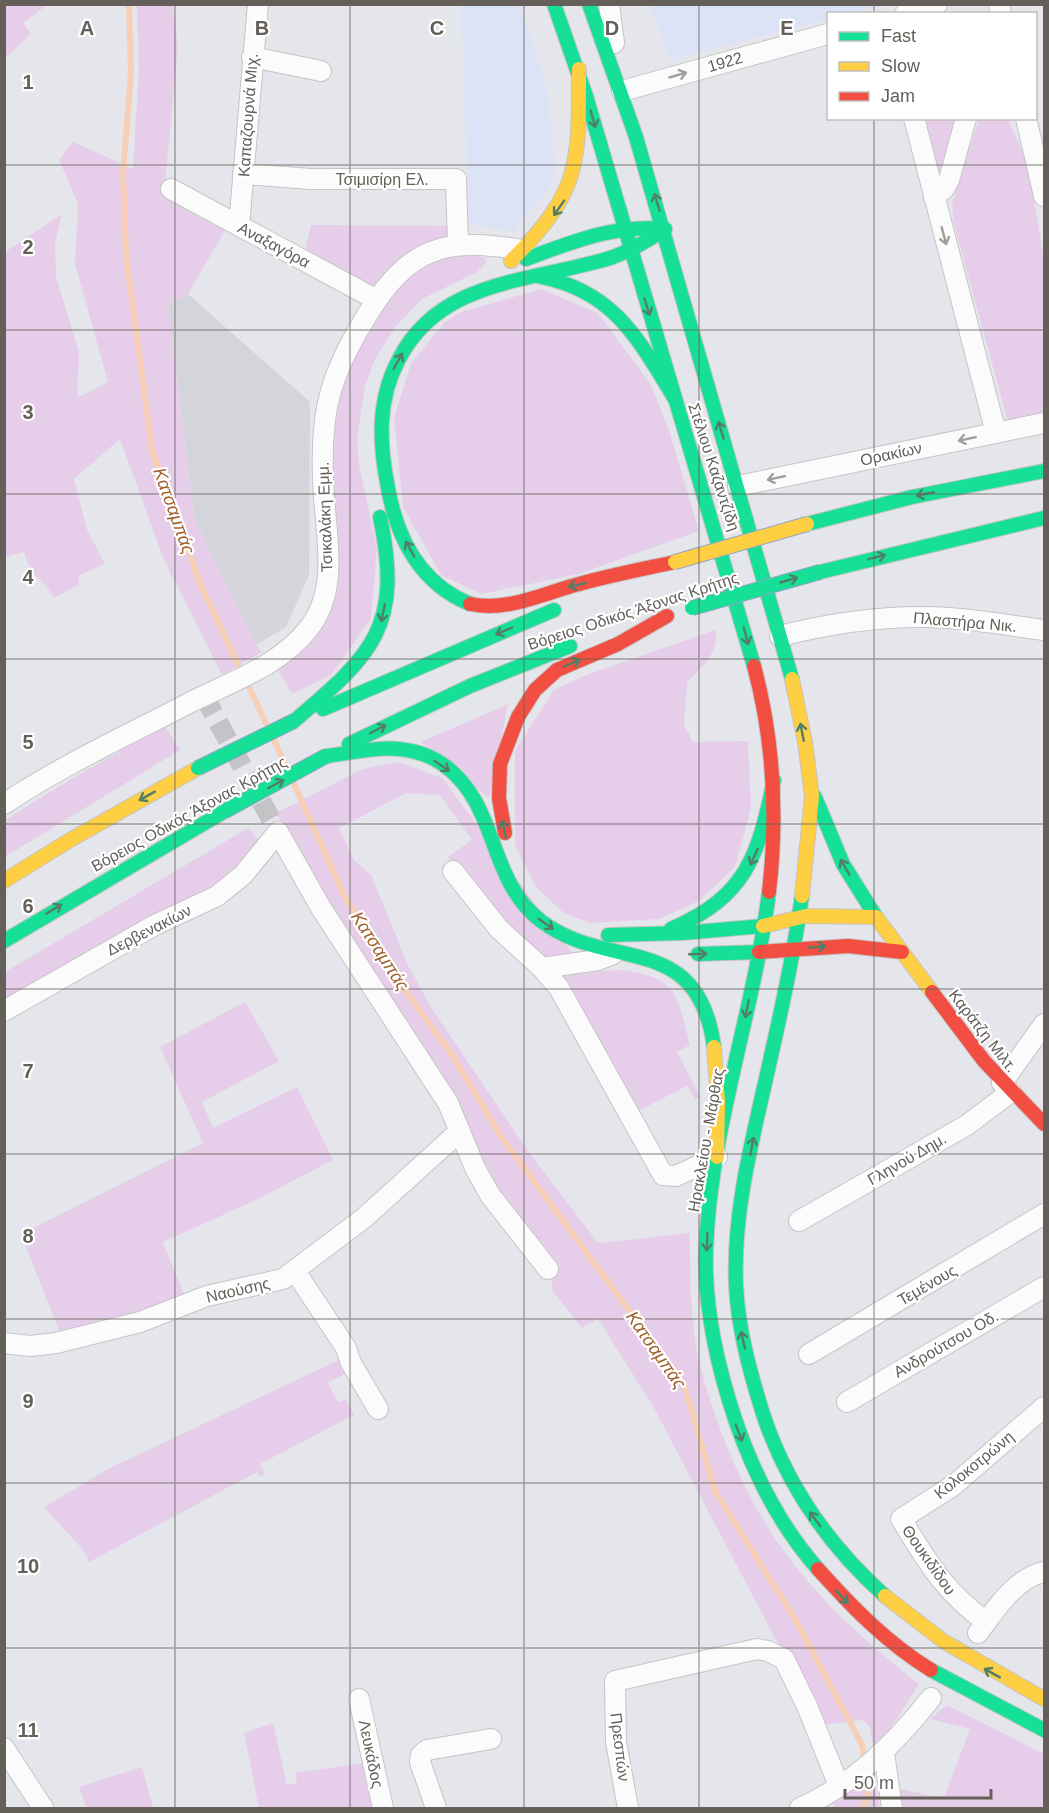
<svg xmlns="http://www.w3.org/2000/svg" width="1049" height="1813" font-family="Helvetica,sans-serif">
<rect width="100%" height="100%" fill="#e4e6eb"/>
<!-- commercial -->
<g fill="#dce3f6">
<polygon points="461,5 520,5 547,89 555,166 551,186 512,232 469,223"/>
<polygon points="650,5 650,4 884,5 850,13 828,14 828,19 670,60"/>
</g>
<!-- industrial -->
<polygon fill="#d4d5db" points="188,294 310,402 309,575 286,627 256,645 194,518 168,304"/>
<!-- green -->
<g fill="#e6ceea">
<polygon points="5,4 47,5 23,23 31,34 5,58"/>
<path d="M137 5H173L178 47 164 194 227 227 188 294 168 304 194 518 256 645 262 652 222 675 164 560 120 439 74 479 87 530 105 564 78 576 79 585 54 598C43 577 31 579 24 552L5 557V252L62 214 55 243 56 277 79 352 77 398 108 382 75 264 78 204 59 160 73 142 133 169 139 67Z"/>
<polygon points="926,119 957,119 942,173 937,171"/>
<polygon points="979,119 1008,119 1028,164 1044,261 1044,414 1008,422 954,224 952,204"/>
<polygon points="311,225 450,226 447,240 375,291 305,252"/>
<polygon points="471,255 484,258 486,263 477,272 422,299 396,326 375,359 365,386 357,438 359,465 377,548 371,619 331,675 292,694 277,669 317,636 326,617 328,486 334,414 350,357 386,297 430,256"/>
<polygon points="541,289 598,313 651,385 669,430 699,531 579,574 481,594 441,575 403,507 394,418 411,363 444,323 458,313"/>
<path d="M715 630C721 651 700 669 687 682L684 724 693 742 748 741 751 808 735 867 699 901 659 919 590 923 564 913 535 886 515 845V751L554 690 586 675Z"/>
<polygon points="508,704 489,798 421,742"/>
<polygon points="165,726 180,750 5,857 5,820 71,779"/>
<path d="M399 762 442 778 575 957 545 960 482 903 448 857 472 840 440 795 406 793 339 828 354 860 371 875 408 965 430 1006 528 1151 598 1243 690 1233C690 1270 690 1309 696 1346 701 1375 712 1406 722 1434 766 1548 824 1609 919 1684L889 1731 873 1745 869 1726 863 1720 821 1725 796 1667 776 1640 654 1408 598 1319 582 1328 551 1289 554 1273 509 1216 320 896 276 813 363 769Z"/>
<polygon points="248,828 259,840 238,867 188,903 5,1005 5,972"/>
<path d="M621 970C678 977 677 995 690 1045L677 1052 701 1098 695 1099 687 1086 634 1113 608 1055 555 973Z"/>
<polygon points="245,1002 279,1061 202,1102 213,1128 297,1087 333,1160 258,1199 163,1242 186,1300 61,1336 21,1234 203,1143 160,1047"/>
<polygon points="343,1358 349,1371 328,1383 338,1402 346,1399 354,1415 260,1464 265,1474 260,1477 257,1472 89,1562 83,1550 44,1507 108,1469"/>
<polygon points="947,1705 1044,1754 1044,1808 898,1808 895,1788 944,1798 970,1729 930,1719"/>
<polygon points="273,1723 287,1785 297,1783 295,1773 365,1763 375,1808 259,1808 244,1733"/>
<polygon points="142,1767 153,1808 86,1808 79,1787"/>
<polygon points="874,1777 880,1808 835,1808 832,1801"/>
</g>
<g fill="none" stroke-linecap="round" stroke-linejoin="round">
<!-- stream -->
<g stroke="#f7cfb6" stroke-width="6">
<polyline points="129,4 131,72 123,173 126,256 152,450 201,586 266,723"/>
<polyline points="274,740 286,766"/>
<polyline points="294,784 344,895 393,974 452,1055 502,1138 684,1385 715,1491 796,1621 862,1745 865,1761"/>
<polyline points="863,1808 868,1794 866,1771"/>
</g>
<!-- street-tunnel -->
<polyline stroke="#c4c4c6" stroke-width="20" stroke-dasharray="20 10" stroke-linecap="butt" points="204,696 278,832"/>
<defs>
<g id="street">
<polyline points="609,4 614,43"/>
<polyline points="999,4 1001,14"/>
<polyline points="905,14 937,4"/>
<polyline points="252,57 321,71"/>
<polyline points="622,91 828,34"/>
<polyline points="914,118 996,433"/>
<polyline points="1026,118 1044,196"/>
<polyline points="243,174 311,179 456,179 458,244"/>
<polyline points="171,189 377,300"/>
<polyline points="934,197 944,189 949,180 966,118"/>
<polyline points="239,226 258,4"/>
<polyline points="738,486 1044,423"/>
<path d="M780 636C836 622 891 614 949 618 980 620 1013 626 1044 630"/>
<path d="M4 804C64 764 128 735 191 702 231 682 281 665 309 628 338 591 327 540 324 497 322 471 322 445 325 420 330 377 351 340 374 304 416 242 453 239 523 250"/>
<polyline points="453,871 499,929 542,968 559,988 663,1175 676,1176 717,1157"/>
<polyline points="542,968 598,960 613,954"/>
<polyline points="4,1011 155,925 217,896 243,875 278,832 321,908 448,1103 475,1168 490,1195 548,1269"/>
<polyline points="1002,1083 1044,1024"/>
<polyline points="799,1221 967,1125 1011,1092"/>
<polyline points="295,1271 346,1348 351,1363 378,1409"/>
<polyline points="4,1343 30,1346 56,1343 140,1322 207,1296 283,1279 364,1218 460,1131"/>
<polyline points="809,1354 1044,1214"/>
<polyline points="847,1402 1044,1287"/>
<path d="M986 1622C943 1590 929 1564 901 1519L954 1485 1044 1407"/>
<path d="M978 1633C995 1610 1015 1578 1044 1572"/>
<polyline points="359,1699 383,1808"/>
<polyline points="4,1748 43,1808"/>
<polyline points="884,1753 892,1808"/>
<polyline points="436,1808 420,1762 421,1755 427,1750 491,1739"/>
<polyline points="628,1808 616,1742 615,1681 757,1649 768,1651 784,1659 807,1706 839,1786"/>
<path d="M800 1808C854 1784 895 1744 931 1698"/>
</g>
<g id="fast">
<polyline points="554,4 586,96 754,666"/>
<polyline points="589,4 636,137 792,679"/>
<path d="M526 259C572 242 615 224 665 229"/>
<path d="M541 277C614 291 639 340 675 399"/>
<polyline points="807,524 912,497 1044,471"/>
<polyline points="820,572 1044,518"/>
<path d="M470 604C421 584 397 539 388 488 379 443 377 400 399 359 441 277 536 282 613 257 632 250 649 240 665 229"/>
<polyline points="323,709 554,610"/>
<path d="M294 721C373 654 403 627 380 517"/>
<polyline points="349,744 470,686 570,646"/>
<path d="M326 756C366 751 404 739 441 763 500 803 486 879 541 921 609 973 698 929 714 1047"/>
<polyline points="815,797 843,864 876,917"/>
<path d="M769 892C754 1012 710 1129 706 1250 704 1307 717 1365 735 1419 753 1472 781 1527 818 1569"/>
<path d="M802 896C793 959 779 1021 765 1083 750 1149 733 1217 736 1285 738 1329 750 1372 763 1414 787 1486 829 1546 885 1596"/>
<path d="M671 929C747 896 758 856 774 780"/>
<polyline points="608,935 683,933 763,926"/>
<polyline points="4,941 225,811"/>
<polyline points="698,954 759,952"/>
<polyline points="931,1670 1044,1730"/>
</g>
<g id="slow">
<path d="M511 261C581 191 579 164 579 69"/>
<polyline points="792,679 805,742 812,796 802,896"/>
<polyline points="4,881 70,840 198,768"/>
<polyline points="763,926 806,916 876,917 932,992"/>
<polyline points="714,1047 718,1102 717,1157"/>
<polyline points="885,1596 943,1641 1044,1699"/>
</g>
<g id="jam">
<path d="M470 604C508 612 544 593 579 584 611 575 643 569 675 562"/>
<path d="M754 666C774 741 778 814 769 892"/>
<polyline points="505,833 499,798 500,764 518,717 535,690 557,670 618,644 667,616"/>
<polyline points="759,952 848,946 902,952"/>
<polyline points="932,992 984,1061 1044,1124"/>
<path d="M818 1569C852 1607 887 1643 931 1670"/>
</g>
</defs>
<!-- street casing -->
<use href="#street" stroke="#c6c5c5" stroke-width="22"/>
<!-- fast casing -->
<use href="#fast" stroke="#c6c4c4" stroke-width="16"/>
<!-- slow casing -->
<use href="#slow" stroke="#c6c4c4" stroke-width="16"/>
<!-- jam casing -->
<use href="#jam" stroke="#c6c4c4" stroke-width="16"/>
<!-- street -->
<use href="#street" stroke="#fbfbfc" stroke-width="20"/>
<!-- fast -->
<use href="#fast" stroke="#16e098" stroke-width="14"/>
<!-- slow -->
<use href="#slow" stroke="#ffcf43" stroke-width="14"/>
<!-- jam -->
<use href="#jam" stroke="#f24e42" stroke-width="14"/>
<defs>
<g id="fast-bridge">
<polyline points="692,608 820,572"/>
<polyline points="198,768 294,721"/>
<polyline points="225,811 326,756"/>
</g>
<polyline id="slow-bridge" points="675,562 807,524"/>
</defs>
<!-- fast-bridge casing -->
<use href="#fast-bridge" stroke="#92a3c2" stroke-width="16" stroke-linecap="butt"/>
<!-- slow-bridge casing -->
<use href="#slow-bridge" stroke="#92a3c2" stroke-width="16" stroke-linecap="butt"/>
<!-- fast-bridge -->
<use href="#fast-bridge" stroke="#16e098" stroke-width="14"/>
<!-- slow-bridge -->
<use href="#slow-bridge" stroke="#ffcf43" stroke-width="14"/>
</g>
<!-- one-way arrows -->
<defs><path id="oneway-shaft" d="M-6 0H5M1.5-3L5.5 0L1.5 3" fill="none" stroke-width="1.6" stroke-linecap="round" stroke-linejoin="round" transform="scale(1.5)"/></defs>
<g stroke="#a09d9a">
<use href="#oneway-shaft" transform="translate(678 75) rotate(-16)"/>
<use href="#oneway-shaft" transform="translate(944 236) rotate(75)"/>
<use href="#oneway-shaft" transform="translate(967 439) rotate(168)"/>
<use href="#oneway-shaft" transform="translate(776 478) rotate(168)"/>
</g>
<g stroke="#507f69">
<use href="#oneway-shaft" transform="translate(593 119) rotate(74)"/>
<use href="#oneway-shaft" transform="translate(657 202) rotate(-107)"/>
<use href="#oneway-shaft" transform="translate(559 208) rotate(125)"/>
<use href="#oneway-shaft" transform="translate(647 307) rotate(73)"/>
<use href="#oneway-shaft" transform="translate(398 361) rotate(-61)"/>
<use href="#oneway-shaft" transform="translate(721 430) rotate(-107)"/>
<use href="#oneway-shaft" transform="translate(925 494) rotate(168)"/>
<use href="#oneway-shaft" transform="translate(410 549) rotate(-119)"/>
<use href="#oneway-shaft" transform="translate(877 557) rotate(-14)"/>
<use href="#oneway-shaft" transform="translate(789 580) rotate(-16)"/>
<use href="#oneway-shaft" transform="translate(577 585) rotate(166)"/>
<use href="#oneway-shaft" transform="translate(383 613) rotate(102)"/>
<use href="#oneway-shaft" transform="translate(504 631) rotate(157)"/>
<use href="#oneway-shaft" transform="translate(746 636) rotate(75)"/>
<use href="#oneway-shaft" transform="translate(572 663) rotate(-23)"/>
<use href="#oneway-shaft" transform="translate(378 729) rotate(-28)"/>
<use href="#oneway-shaft" transform="translate(802 732) rotate(-101)"/>
<use href="#oneway-shaft" transform="translate(442 766) rotate(34)"/>
<use href="#oneway-shaft" transform="translate(276 784) rotate(-28)"/>
<use href="#oneway-shaft" transform="translate(147 796) rotate(151)"/>
<use href="#oneway-shaft" transform="translate(504 829) rotate(-102)"/>
<use href="#oneway-shaft" transform="translate(754 857) rotate(114)"/>
<use href="#oneway-shaft" transform="translate(845 867) rotate(-120)"/>
<use href="#oneway-shaft" transform="translate(54 909) rotate(-31)"/>
<use href="#oneway-shaft" transform="translate(546 924) rotate(35)"/>
<use href="#oneway-shaft" transform="translate(817 947) rotate(-4)"/>
<use href="#oneway-shaft" transform="translate(698 954) rotate(-2)"/>
<use href="#oneway-shaft" transform="translate(747 1009) rotate(102)"/>
<use href="#oneway-shaft" transform="translate(752 1146) rotate(-79)"/>
<use href="#oneway-shaft" transform="translate(707 1242) rotate(92)"/>
<use href="#oneway-shaft" transform="translate(743 1340) rotate(-103)"/>
<use href="#oneway-shaft" transform="translate(739 1433) rotate(69)"/>
<use href="#oneway-shaft" transform="translate(815 1519) rotate(-126)"/>
<use href="#oneway-shaft" transform="translate(842 1597) rotate(47)"/>
<use href="#oneway-shaft" transform="translate(992 1673) rotate(-151)"/>
</g>
<!-- grid -->
<path fill="none" stroke="#645f59" stroke-width="1.5" stroke-opacity="0.55" d="M175 4V1808M350 4V1808M524 4V1808M699 4V1808M874 4V14M874 118V1808M4 165H1044M4 330H1044M4 494H1044M4 659H1044M4 824H1044M4 989H1044M4 1154H1044M4 1319H1044M4 1483H1044M4 1648H1044"/>
<g text-anchor="middle" dominant-baseline="central" stroke-width="4.5" stroke-linejoin="round" paint-order="stroke">
<!-- street labels -->
<g font-size="16" fill="#645f59" stroke="#fff">
<text transform="translate(725 62) rotate(-16)">1922</text>
<text transform="translate(248 115) rotate(-86)">Καπαζουρνά Μιχ.</text>
<text x="382" y="179">Τσιμισίρη Ελ.</text>
<text transform="translate(274 245) rotate(28)">Αναξαγόρα</text>
<text transform="translate(891 454) rotate(-12)">Ορακίων</text>
<text transform="translate(714 467) rotate(72)">Στέλιου Καζαντζίδη</text>
<text transform="translate(325 517) rotate(-92)">Τσικαλάκη Εμμ.</text>
<text transform="translate(633 611) rotate(-18)">Βόρειος Οδικός Άξονας Κρήτης</text>
<text transform="translate(965 622) rotate(5)">Πλαστήρα Νικ.</text>
<text transform="translate(189 814) rotate(-29)">Βόρειος Οδικός Άξονας Κρήτης</text>
<text transform="translate(149 930) rotate(-27)">Δερβενακίων</text>
<text transform="translate(983 1031) rotate(52)">Καράτζη Μιλτ.</text>
<text transform="translate(706 1140) rotate(-80)">Ηρακλείου - Μάρθας</text>
<text transform="translate(907 1159) rotate(-30)">Γληνού Δημ.</text>
<text transform="translate(927 1285) rotate(-30)">Τεμένους</text>
<text transform="translate(238 1290) rotate(-13)">Ναούσης</text>
<text transform="translate(946 1344) rotate(-30)">Ανδρούτσου Οδ.</text>
<text transform="translate(974 1465) rotate(-39)">Κολοκοτρώνη</text>
<text transform="translate(929 1560) rotate(55)">Θουκιδίδου</text>
<text transform="translate(620 1747) rotate(83)">Πρεσπών</text>
<text transform="translate(371 1754) rotate(78)">Λευκάδος</text>
</g>
<!-- water labels -->
<g font-size="18" font-style="italic" fill="#a0612d" stroke="#fff">
<text transform="translate(174 511) rotate(70)">Κατσαμπάς</text>
<text transform="translate(380 951) rotate(57)">Κατσαμπάς</text>
<text transform="translate(656 1350) rotate(55)">Κατσαμπάς</text>
</g>
</g>
<g font-size="20" text-anchor="middle" font-weight="bold" fill="#645f59" stroke="#fff" stroke-width="4.5" stroke-linejoin="round" paint-order="stroke">
<text x="87" y="35">A</text>
<text x="262" y="35">B</text>
<text x="437" y="35">C</text>
<text x="612" y="35">D</text>
<text x="787" y="35">E</text>
<text x="28" y="89">1</text>
<text x="28" y="254">2</text>
<text x="28" y="419">3</text>
<text x="28" y="584">4</text>
<text x="28" y="749">5</text>
<text x="28" y="913">6</text>
<text x="28" y="1078">7</text>
<text x="28" y="1243">8</text>
<text x="28" y="1408">9</text>
<text x="28" y="1573">10</text>
<text x="28" y="1737">11</text>
</g>
<!-- border -->
<rect width="1049" height="1813" fill="none" stroke="#645f59" stroke-width="12"/>
<!-- legend -->
<rect x="827" y="12" width="210" height="108" fill="#ffffff" stroke="#c1bfbd" stroke-width="1.5"/>
<rect x="839" y="32" width="30" height="9" fill="#16e098" stroke="#c1bfbd" stroke-width="1.5"/>
<text x="881" y="42" font-size="18" fill="#645f59">Fast</text>
<rect x="839" y="62" width="30" height="9" fill="#ffcf43" stroke="#c1bfbd" stroke-width="1.5"/>
<text x="881" y="72" font-size="18" fill="#645f59">Slow</text>
<rect x="839" y="92" width="30" height="9" fill="#f24e42" stroke="#c1bfbd" stroke-width="1.5"/>
<text x="881" y="102" font-size="18" fill="#645f59">Jam</text>
<!-- scale -->
<path d="M845 1789v9h146v-9" fill="none" stroke="#645f59" stroke-width="3"/>
<text x="854" y="1789" font-size="18" fill="#645f59" stroke="#ffffff" stroke-width="4.5" paint-order="stroke">50 m</text>
</svg>
